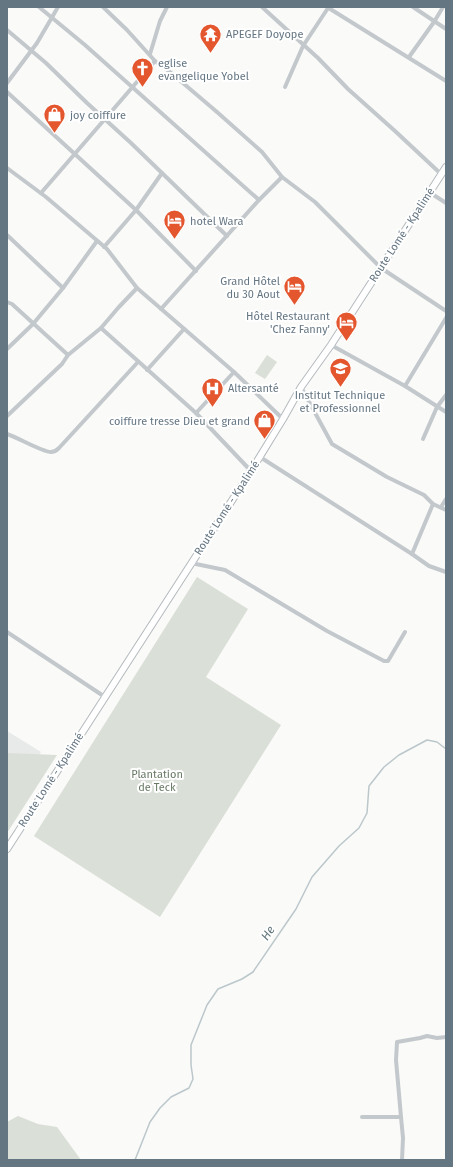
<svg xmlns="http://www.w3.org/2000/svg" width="453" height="1167" font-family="'Fira Sans',sans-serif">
<rect width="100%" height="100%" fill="#fafaf8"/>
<!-- built -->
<polygon fill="#e8e9e9" points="7,731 41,752 7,808"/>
<!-- green -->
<g fill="#dadfd7">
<polygon points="267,355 277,362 265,379 255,373"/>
<polygon points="197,577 248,609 206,677 281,725 160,917 34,836"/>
<polygon points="7,753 57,755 7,833"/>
<polygon points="18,1116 38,1124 57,1127 81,1160 7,1160 7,1122"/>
</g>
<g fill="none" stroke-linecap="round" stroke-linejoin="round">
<!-- stream -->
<polyline stroke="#bbc7cb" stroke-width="1.5" points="135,1160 150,1122 160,1108 171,1097 189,1088 193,1079 191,1065 191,1045 207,1005 218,989 242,979 253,972 296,909 312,877 339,846 359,828 367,813 369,786 384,767 399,755 427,740 437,742 446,749"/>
<defs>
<polyline id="primary" points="7,849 251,471 283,419 301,387 331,345 446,167"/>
</defs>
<!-- primary casing -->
<use href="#primary" stroke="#b5babe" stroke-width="8"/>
<!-- minor -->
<g stroke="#c3c8cc" stroke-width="4">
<polyline points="39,7 85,45 259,200"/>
<polyline points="103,7 127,30 155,61 170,72 217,112 262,152 282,177 315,202 381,268 446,311"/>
<polyline points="262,7 318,58 348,89 395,131 441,174"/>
<polyline points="327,7 446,81"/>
<polyline points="413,7 446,29"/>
<polyline points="7,30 46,63 87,103 131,143 227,236"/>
<polyline points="150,54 160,21 167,7"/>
<polyline points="409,57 434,22 443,7"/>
<polyline points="7,83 37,43 58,7"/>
<polyline points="285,87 303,46 328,8"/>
<polyline points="7,92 136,210 196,271"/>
<polyline points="7,168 46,197 107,249 137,288 234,372 283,419"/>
<polyline points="429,192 446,203"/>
<polyline points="41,193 155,61"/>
<polyline points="7,235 63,288 97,241"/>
<polyline points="104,247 136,210 162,173"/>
<polyline points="7,302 12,304 68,355"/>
<polyline points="161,309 259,200 282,177"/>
<polyline points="101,328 196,413 251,471"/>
<polyline points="331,345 405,386 446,412"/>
<polyline points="7,349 33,324 63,288"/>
<polyline points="147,370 184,329"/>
<polyline points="405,386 446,318"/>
<polyline points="301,387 332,444 387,477 424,495 433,504 446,510"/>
<polyline points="196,413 234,372"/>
<polyline points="7,416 62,364 68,355 101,328 118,308 137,288"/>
<path d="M7 434C17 437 42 452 51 452 54 452 57 450 59 448L138 362"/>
<polyline points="423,439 437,407 446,395"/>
<polyline points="260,457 412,554"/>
<polyline points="433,504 412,554 429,566 446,572"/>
<polyline points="441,507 446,499"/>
<polyline points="191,563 225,570 327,631 384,661 388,661 405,632"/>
<polyline points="7,632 105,697"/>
<polyline points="362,1117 401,1117 396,1060 397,1042 420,1038 427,1036 437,1038 446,1037"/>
<polyline points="401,1117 403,1138 402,1160"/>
</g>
<!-- primary -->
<use href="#primary" stroke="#fff" stroke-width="6"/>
</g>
<!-- icons -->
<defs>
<symbol id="temple-pin" viewBox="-11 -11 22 30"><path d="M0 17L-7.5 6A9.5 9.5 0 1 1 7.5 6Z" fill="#e4572e" stroke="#fff"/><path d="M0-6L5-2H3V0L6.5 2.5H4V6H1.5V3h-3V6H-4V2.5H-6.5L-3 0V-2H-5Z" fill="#fff"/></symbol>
<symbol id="church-pin" viewBox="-11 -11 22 30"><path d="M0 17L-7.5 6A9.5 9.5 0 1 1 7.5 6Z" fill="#e4572e" stroke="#fff"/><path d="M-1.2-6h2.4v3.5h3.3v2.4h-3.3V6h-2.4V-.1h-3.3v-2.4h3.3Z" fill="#fff"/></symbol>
<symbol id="shop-pin" viewBox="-11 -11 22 30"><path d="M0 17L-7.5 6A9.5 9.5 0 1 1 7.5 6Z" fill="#e4572e" stroke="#fff"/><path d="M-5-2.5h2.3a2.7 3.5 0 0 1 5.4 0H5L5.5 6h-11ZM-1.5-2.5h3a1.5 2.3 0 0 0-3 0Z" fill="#fff"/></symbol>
<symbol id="hotel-pin" viewBox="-11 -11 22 30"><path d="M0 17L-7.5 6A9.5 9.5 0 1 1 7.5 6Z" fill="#e4572e" stroke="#fff"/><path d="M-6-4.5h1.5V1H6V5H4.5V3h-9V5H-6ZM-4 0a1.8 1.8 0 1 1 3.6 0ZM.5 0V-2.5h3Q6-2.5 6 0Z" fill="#fff"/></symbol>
<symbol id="school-pin" viewBox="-11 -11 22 30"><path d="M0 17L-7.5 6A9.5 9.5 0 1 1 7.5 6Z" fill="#e4572e" stroke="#fff"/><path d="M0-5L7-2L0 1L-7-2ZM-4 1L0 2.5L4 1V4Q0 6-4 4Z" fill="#fff"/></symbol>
<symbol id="hospital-pin" viewBox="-11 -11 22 30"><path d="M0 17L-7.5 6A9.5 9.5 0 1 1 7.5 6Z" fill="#e4572e" stroke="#fff"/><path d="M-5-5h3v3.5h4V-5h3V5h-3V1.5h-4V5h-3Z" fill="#fff"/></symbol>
</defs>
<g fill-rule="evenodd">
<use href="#temple-pin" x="198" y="22" width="25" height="34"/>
<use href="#church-pin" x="130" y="56" width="25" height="34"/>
<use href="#shop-pin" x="42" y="102" width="25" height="34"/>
<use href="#hotel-pin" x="162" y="208" width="25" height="34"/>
<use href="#hotel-pin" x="282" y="274" width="25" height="34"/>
<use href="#hotel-pin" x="334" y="310" width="25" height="34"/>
<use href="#school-pin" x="328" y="356" width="25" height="34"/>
<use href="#hospital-pin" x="200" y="376" width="25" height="34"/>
<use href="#shop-pin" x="252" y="408" width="25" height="34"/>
</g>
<g text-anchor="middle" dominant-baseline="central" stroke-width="4" stroke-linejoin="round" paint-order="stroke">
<!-- poi labels -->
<g font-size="11" fill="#657683" stroke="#fff" text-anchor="start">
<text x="226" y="34">APEGEF Doyope</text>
<text x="158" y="63">eglise<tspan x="158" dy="13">evangelique Yobel</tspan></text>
<text x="70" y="115">joy coiffure</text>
<text x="190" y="221">hotel Wara</text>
<text x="280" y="281" text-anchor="end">Grand Hôtel<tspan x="280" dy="13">du 30 Aout</tspan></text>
<text x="330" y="316" text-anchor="end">Hôtel Restaurant<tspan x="330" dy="13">'Chez Fanny'</tspan></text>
<text x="228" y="388">Altersanté</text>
<text x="340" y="395" text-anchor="middle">Institut Technique<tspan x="340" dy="13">et Professionnel</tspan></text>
<text x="250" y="421" text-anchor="end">coiffure tresse Dieu et grand</text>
</g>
<!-- street labels -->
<g font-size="11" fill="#657683" stroke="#fff">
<text transform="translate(402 235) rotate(-57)">Route Lomé - Kpalimé</text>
<text transform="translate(227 508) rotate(-57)">Route Lomé - Kpalimé</text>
<text transform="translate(51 780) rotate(-57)">Route Lomé - Kpalimé</text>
</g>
<!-- park labels -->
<g font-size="11" fill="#687a64" stroke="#fff">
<text x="157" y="774">Plantation<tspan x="157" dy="13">de Teck</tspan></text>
</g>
<!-- water labels -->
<g font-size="12" font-style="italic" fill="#60757c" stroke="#fff">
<text transform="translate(268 933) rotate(-56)">He</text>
</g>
</g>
<!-- border -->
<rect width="453" height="1167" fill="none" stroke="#657683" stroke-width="16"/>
</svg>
